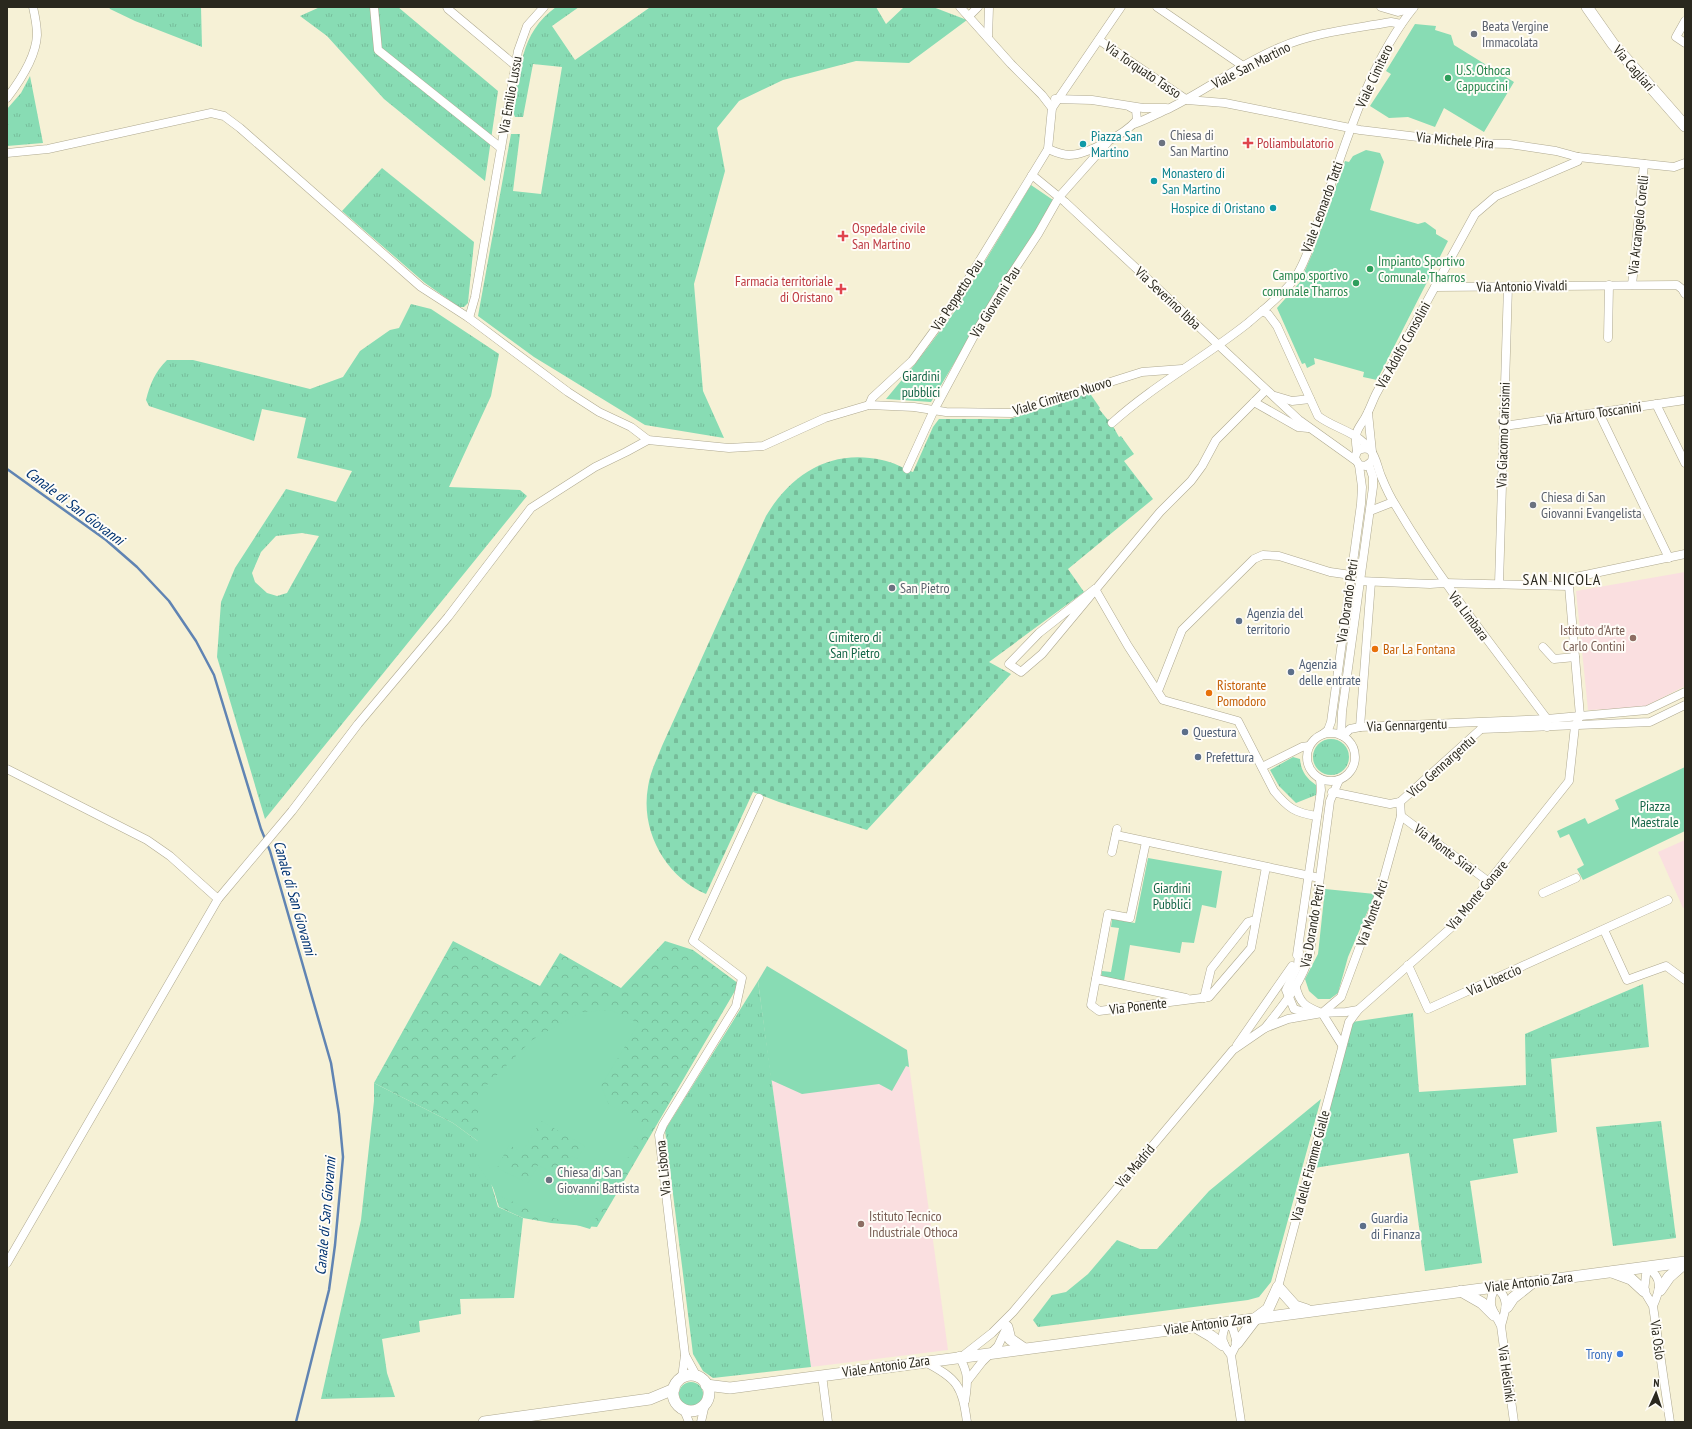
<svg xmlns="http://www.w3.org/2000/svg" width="1692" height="1429" font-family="'PT Sans Narrow',sans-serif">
<defs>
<pattern id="grass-tufts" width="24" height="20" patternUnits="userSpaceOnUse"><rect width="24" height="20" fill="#88dcb4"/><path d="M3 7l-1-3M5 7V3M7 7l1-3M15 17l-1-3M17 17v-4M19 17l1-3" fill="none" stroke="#76bd9a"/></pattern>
<pattern id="forest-crowns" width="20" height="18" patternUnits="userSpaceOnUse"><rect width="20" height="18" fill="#88dcb4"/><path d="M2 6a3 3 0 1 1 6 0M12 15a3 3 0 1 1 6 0" fill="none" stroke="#76bd9a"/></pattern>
<pattern id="cemetery-stones" width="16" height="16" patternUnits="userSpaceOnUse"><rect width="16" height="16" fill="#88dcb4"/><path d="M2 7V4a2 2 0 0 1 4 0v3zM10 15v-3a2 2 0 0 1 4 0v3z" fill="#76bd9a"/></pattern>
</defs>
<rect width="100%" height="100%" fill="#f6f1d6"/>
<!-- education -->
<g fill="#fadfe0">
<polygon points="1685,572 1685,686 1642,708 1588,710 1576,591"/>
<polygon points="1685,840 1685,907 1683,908 1658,852"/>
<polygon points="767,966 907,1050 948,1350 811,1367 758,981"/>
</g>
<!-- grass -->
<g fill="url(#grass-tufts)" fill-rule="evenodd">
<polygon points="109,7 201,7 202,47 135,21 110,9"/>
<polygon points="320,7 398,7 498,91 485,181 384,99 327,36 300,16"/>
<path d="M556 7H579L552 26 575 60 649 8V7H876L886 24 904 7H933L967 20 909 63 856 61 783 80 739 101 717 128 725 171 694 284 703 391 724 438 645 425 534 357 478 316 511 134H520L513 191 541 194 562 67 533 64 523 117H515L513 112C521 70 519 34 556 7Z"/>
<polygon points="30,76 43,143 7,146 7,109 21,93"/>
<polygon points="382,168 474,242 468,303 464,307 459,307 425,283 342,211"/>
<path d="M411 304 431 309 499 354 491 396 449 487 520 490 527 496 265 819 217 657 221 602 235 568 286 489 336 502 352 471 297 458 306 418 262 409 254 441 149 406 146 400C150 384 155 372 167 360H193L310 389 343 377 360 351 390 330 399 328ZM302 533 319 536 287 593 277 596 267 593 255 582 252 573 261 552 276 536Z"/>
<circle cx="1331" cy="757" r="18"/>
<path d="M1293 757 1300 759C1301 771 1306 778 1316 785V795L1296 803 1279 786 1270 770Z"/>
<polygon points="758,981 811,1367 713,1378 703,1371 693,1354 665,1130"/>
<polygon points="1643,984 1649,1047 1551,1059 1557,1132 1513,1139 1518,1173 1470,1181 1482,1263 1425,1271 1409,1153 1314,1168 1352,1022 1413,1013 1419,1092 1526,1085 1525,1034"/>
<polygon points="374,1083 453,1123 479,1142 498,1207 523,1218 514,1298 460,1299 461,1314 419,1321 420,1332 382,1339 387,1373 395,1397 321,1399 361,1220 374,1101"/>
<polygon points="1321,1099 1271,1282 1259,1297 1248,1300 1038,1327 1033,1320 1052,1295 1066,1292 1088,1274 1117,1240 1140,1249 1157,1249 1209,1191"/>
<polygon points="1661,1121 1676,1238 1613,1246 1596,1127"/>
<circle cx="691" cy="1394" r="12"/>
</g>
<!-- forest -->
<polygon fill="url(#forest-crowns)" points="453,941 540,986 560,953 621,988 665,941 693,950 739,984 597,1227 551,1223 523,1218 499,1207 479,1142 453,1123 374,1083"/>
<!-- cemetery -->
<path fill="url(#cemetery-stones)" d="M1089 392 1100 408 1099 409 1108 420 1109 419 1119 437 1121 436 1134 454 1124 461 1153 499 1068 569 1084 592 989 662 1011 674 867 830 779 802 753 792 706 894C666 877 640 831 648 787 650 772 657 759 662 746L766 516C792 473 831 449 882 460 893 462 903 468 913 472L933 427 939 419H1010Z"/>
<!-- park -->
<g fill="#88dcb4" fill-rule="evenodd">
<polygon points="1415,24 1436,26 1435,30 1451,35 1454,45 1514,82 1484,132 1444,108 1435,127 1408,117 1389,118 1370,106 1391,74 1386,71"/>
<polygon points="1366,150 1380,153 1384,162 1370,210 1418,224 1425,222 1436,230 1436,234 1448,241 1377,380 1363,377 1364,372 1314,358 1315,364 1307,368 1305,363 1302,364 1277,308 1300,282 1313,252 1345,161 1349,162 1353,156"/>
<polygon points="1031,185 1053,200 1035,233 1000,286 931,402 886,399 916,363 955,311"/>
<polygon points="1685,767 1685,831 1583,880 1577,869 1584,865 1569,834 1560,838 1557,831 1585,818 1588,824 1619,809 1615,800"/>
<polygon points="1148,858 1222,871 1216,908 1202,905 1194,943 1182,942 1180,953 1130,945 1124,981 1101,978 1102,971 1111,972 1119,928 1111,927 1112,919 1135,923"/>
<polygon points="1325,889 1375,894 1348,957 1338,993 1330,999 1318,999 1309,991 1305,979 1318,954"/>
<polygon points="767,966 907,1050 909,1067 906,1066 892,1091 879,1084 802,1094 771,1080 758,981"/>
<path d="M610 1010 639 1023 601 1086 609 1105 637 1119 644 1127 590 1229 537 1213 498 1195 478 1165V1094L532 1040 581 1012ZM541 1121 585 1146 577 1159 571 1156 568 1163 574 1166 570 1178 555 1170 553 1173 538 1165 528 1183 497 1168 509 1145 522 1152Z"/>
</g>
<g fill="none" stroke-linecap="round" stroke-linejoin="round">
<!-- stream -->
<polyline stroke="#6084b3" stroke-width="2.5" points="7,469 106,540 137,567 169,601 196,641 214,675 261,829 270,851 331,1063 339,1114 343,1157 335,1245 329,1290 296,1422"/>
<defs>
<g id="minor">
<polyline points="374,7 378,50 501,148"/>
<polyline points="447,7 448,9 516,66"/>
<polyline points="960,7 1011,64 1042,95 1052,108"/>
<polyline points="1157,7 1243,66"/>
<polyline points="1381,7 1398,12 1413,8"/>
<polyline points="969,16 978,7"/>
<polyline points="1685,21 1676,37 1685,43"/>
<polyline points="988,38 989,7"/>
<polyline points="1099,40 1187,100 1225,103 1360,130 1468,143 1509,144 1556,151 1578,157 1674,167 1685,163"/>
<path d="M7 98C20 81 36 57 37 35 37 26 35 16 33 7"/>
<polyline points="1055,99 1092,100 1143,108 1166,108"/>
<path d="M1134 124C1146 120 1158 113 1170 108 1208 89 1242 63 1281 47 1313 33 1351 29 1385 23L1391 22 1401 24"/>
<path d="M1048 149C1055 152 1062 155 1069 155 1087 155 1125 134 1137 120L1136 110 1130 107"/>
<polyline points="7,153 48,149 211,113 224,116 240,128 421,287 469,318 568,392 599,412 631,427 648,440 729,448 763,446 825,418 869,405 914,407 946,412 1012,413 1142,372 1182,369"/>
<polyline points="1032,175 1065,202 1299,420 1355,460"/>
<polyline points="1632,285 1644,164"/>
<polyline points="1435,287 1677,285 1682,289 1685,294"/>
<path d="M1262 311 1268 314 1277 326 1318 416C1335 429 1357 431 1370 450"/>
<polyline points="469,318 475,297 518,51 527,26 544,7"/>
<polyline points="1608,338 1609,285"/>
<polyline points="1275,396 1292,401 1310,399"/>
<polyline points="1254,402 1298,427 1308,428"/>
<polyline points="1656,404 1685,463"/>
<polyline points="869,405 872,398 912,361 950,309 1048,149 1052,108 1121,7"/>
<polyline points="1368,413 1372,452"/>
<polyline points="1599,413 1669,558"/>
<path d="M1112 423C1154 385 1204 358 1248 323 1263 310 1280 297 1292 282 1307 263 1316 226 1324 204 1349 135 1368 65 1414 7"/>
<polyline points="1504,426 1685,400"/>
<path d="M1357 451C1353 427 1360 430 1368 412 1371 406 1373 400 1376 394L1475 214 1496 196 1578 161V157"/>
<path d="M1373 455 1372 461 1366 466 1359 465 1355 458 1357 451C1362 448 1367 447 1371 451 1376 457 1378 469 1381 476 1385 486 1390 497 1396 506 1440 581 1495 649 1547 719V727"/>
<polyline points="907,469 934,410 977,330 1003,287 1038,234 1059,197 1107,143"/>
<polyline points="1370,511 1393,502"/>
<polyline points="1360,581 1430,584 1444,583 1569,586 1571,578 1685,554"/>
<polyline points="1499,584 1508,286"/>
<polyline points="1095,589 1039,633 1009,664 1021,672 1042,654 1160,512 1191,481 1202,466 1216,440 1266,390"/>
<path d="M1095 589 1128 646 1163 700 1238 721 1274 791C1288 808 1295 813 1317 816"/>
<polyline points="1543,647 1554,659 1575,657"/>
<polyline points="1158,691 1182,630 1254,559 1263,555 1279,556 1330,572 1351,575"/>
<polyline points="1360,727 1371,582"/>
<polyline points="1481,729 1650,722 1685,705"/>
<circle cx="1331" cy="757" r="24"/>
<polyline points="1323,734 1328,730 1331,722 1361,504 1362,487 1359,465"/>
<polyline points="1341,735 1342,712 1373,487 1373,477 1369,465"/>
<polyline points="1343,736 1350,729 1360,727 1547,719 1647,710 1685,692"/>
<polyline points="1262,767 1302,747 1309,746"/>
<polyline points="7,769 147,840 170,856 218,899 292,811 358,724 448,617 531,508 595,467 626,452 648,440"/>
<polyline points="1332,792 1390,804 1400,802 1481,729"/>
<polyline points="1401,816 1489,882"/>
<polyline points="1116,835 1315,877"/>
<polyline points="1146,842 1130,918 1108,914 1091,1005 1099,1011 1209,997 1251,948 1266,867"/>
<polyline points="1112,852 1117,829"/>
<polyline points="1543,893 1576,878"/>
<polyline points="1604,930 1627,980 1666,966 1685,980"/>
<polyline points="1299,952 1298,965 1286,990 1294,1009 1308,1013"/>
<polyline points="1297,955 1321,790 1320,779"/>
<polyline points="1408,965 1428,1009 1668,900"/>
<polyline points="1096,979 1186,998"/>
<path d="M1296 988C1300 1003 1305 1006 1319 1012"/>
<polyline points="1204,998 1211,969 1248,922 1255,920"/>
<polyline points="1320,1013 1346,1012 1358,1010 1454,925 1569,781 1575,726 1580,716 1569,586"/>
<polyline points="1322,1013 1342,1045"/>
<path d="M1265 1028C1284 1004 1302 983 1310 953L1330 801 1339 780"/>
<polyline points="1237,1045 1292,966"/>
<polyline points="7,1263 218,899"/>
<polyline points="1278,1287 1349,1022 1358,1010"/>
<path d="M1653 1306C1660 1290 1664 1279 1647 1267L1644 1291 1653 1306 1670 1422"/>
<path d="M1501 1326C1505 1310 1511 1300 1496 1287 1485 1304 1494 1311 1501 1326L1514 1422"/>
<polyline points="685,1355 697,1377"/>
<polyline points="964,1355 992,1333 1013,1312 1233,1050 1265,1028 1288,1019 1322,1013 1341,997 1380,892 1401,816 1400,802"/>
<path d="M1231 1355C1221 1342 1220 1338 1227 1322L1233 1329 1237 1343 1231 1355 1241 1422"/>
<path d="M959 1356C969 1374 968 1381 965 1401"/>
<path d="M925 1362C958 1379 962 1386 967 1422"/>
<polyline points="822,1375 828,1422"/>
<polyline points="682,1378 685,1355 659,1135 663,1125 736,1006 742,978 693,941 759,798"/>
<polyline points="968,1380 982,1362 998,1346 1007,1327"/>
<polyline points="684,1410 689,1422"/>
<polyline points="701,1422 705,1404"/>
</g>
<g id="major">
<polyline points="1587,7 1613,44 1685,126"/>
<polyline points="1612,1272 1631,1279 1644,1291"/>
<polyline points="1660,1290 1669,1277 1685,1263"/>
<polyline points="1461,1291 1482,1303 1494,1315"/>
<polyline points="1507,1307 1513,1298 1533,1282"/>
<polyline points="1194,1326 1211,1336 1223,1345"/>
<polyline points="1007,1327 1010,1339 1023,1348"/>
<polyline points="1237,1343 1256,1318 1268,1309 1278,1287 1295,1306 1307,1310"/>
<circle cx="691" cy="1393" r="18"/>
<polyline points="706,1385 730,1388 1685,1262"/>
<polyline points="484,1422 650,1399 674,1389"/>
</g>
</defs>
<!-- minor casing -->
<use href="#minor" stroke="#afa990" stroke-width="9"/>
<!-- major casing -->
<use href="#major" stroke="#afa990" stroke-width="12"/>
<!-- minor -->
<use href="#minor" stroke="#fff" stroke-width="8"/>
<!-- major -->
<use href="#major" stroke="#fff" stroke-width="11"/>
</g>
<!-- markers -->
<g fill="#6b7280" stroke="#fffdf8" stroke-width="1.5">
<circle cx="1474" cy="34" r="4"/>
<circle cx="1162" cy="143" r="4"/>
<circle cx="1533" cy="505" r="4"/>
<circle cx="892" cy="588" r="4"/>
<circle cx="549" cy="1180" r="4"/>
</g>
<g fill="#2e9e5b" stroke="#fffdf8" stroke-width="1.5">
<circle cx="1448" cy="78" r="4"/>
<circle cx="1370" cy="269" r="4"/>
<circle cx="1356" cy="283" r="4"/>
</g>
<g fill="#e0444e" stroke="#fffdf8" stroke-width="1.5">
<path d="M1246 137h4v4h4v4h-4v4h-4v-4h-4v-4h4z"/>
<path d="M841 230h4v4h4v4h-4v4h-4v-4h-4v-4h4z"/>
<path d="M839 283h4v4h4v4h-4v4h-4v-4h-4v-4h4z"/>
</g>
<g fill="#0f9aa8" stroke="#fffdf8" stroke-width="1.5">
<circle cx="1083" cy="144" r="4"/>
<circle cx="1154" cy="181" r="4"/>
<circle cx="1273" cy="208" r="4"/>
</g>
<g fill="#5c6f8a" stroke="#fffdf8" stroke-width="1.5">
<circle cx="1239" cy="621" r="4"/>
<circle cx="1291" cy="672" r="4"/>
<circle cx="1185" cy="732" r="4"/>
<circle cx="1198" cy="757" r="4"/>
<circle cx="1363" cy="1226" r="4"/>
</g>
<g fill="#8d6e63" stroke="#fffdf8" stroke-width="1.5">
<circle cx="1633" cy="638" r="4"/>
<circle cx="861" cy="1224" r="4"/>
</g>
<g fill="#e8710a" stroke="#fffdf8" stroke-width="1.5">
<circle cx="1375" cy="649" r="4"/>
<circle cx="1209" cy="693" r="4"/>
</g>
<circle fill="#3f7fe0" stroke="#fffdf8" stroke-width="1.5" cx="1620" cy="1354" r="4"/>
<g text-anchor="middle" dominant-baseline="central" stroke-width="4" stroke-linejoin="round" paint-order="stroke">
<!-- worship labels -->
<g font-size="14" fill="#5b616d" stroke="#fffdf8" text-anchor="start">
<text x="1482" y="26">Beata Vergine<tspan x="1482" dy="16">Immacolata</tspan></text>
<text x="1170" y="135">Chiesa di<tspan x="1170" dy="16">San Martino</tspan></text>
<text x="1541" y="497">Chiesa di San<tspan x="1541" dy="16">Giovanni Evangelista</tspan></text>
<text x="900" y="588">San Pietro</text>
<text x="557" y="1172">Chiesa di San<tspan x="557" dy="16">Giovanni Battista</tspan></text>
</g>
<!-- street labels -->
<g font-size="14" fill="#2a281e" stroke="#fffdf8">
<text transform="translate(1251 65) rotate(-27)">Viale San Martino</text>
<text transform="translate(1634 68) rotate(49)">Via Cagliari</text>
<text transform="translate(1143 70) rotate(34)">Via Torquato Tasso</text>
<text transform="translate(1374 76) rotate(-65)">Viale Cimitero</text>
<text transform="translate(510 95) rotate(-80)">Via Emilio Lussu</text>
<text transform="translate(1455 140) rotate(5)">Via Michele Pira</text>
<text transform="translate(1322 207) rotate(-70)">Viale Leonardo Tatti</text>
<text transform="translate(1638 225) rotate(-84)">Via Arcangelo Corelli</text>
<text transform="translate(1522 286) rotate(-1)">Via Antonio Vivaldi</text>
<text transform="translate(957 295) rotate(-57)">Via Peppetto Pau</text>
<text transform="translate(1168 298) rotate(43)">Via Severino Ibba</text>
<text transform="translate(995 302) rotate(-58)">Via Giovanni Pau</text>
<text transform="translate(1403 345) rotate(-61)">Via Adolfo Consolini</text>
<text transform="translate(1062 396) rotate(-17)">Viale Cimitero Nuovo</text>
<text transform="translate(1594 413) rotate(-8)">Via Arturo Toscanini</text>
<text transform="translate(1503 435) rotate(-88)">Via Giacomo Carissimi</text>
<text transform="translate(1347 601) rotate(-82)">Via Dorando Petri</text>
<text transform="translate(1469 616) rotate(53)">Via Limbara</text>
<text transform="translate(1407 725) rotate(-2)">Via Gennargentu</text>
<text transform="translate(1441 766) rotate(-42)">Vico Gennargentu</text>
<text transform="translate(1445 849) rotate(37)">Via Monte Sirai</text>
<text transform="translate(1477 895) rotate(-50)">Via Monte Gonare</text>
<text transform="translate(1372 913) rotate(-71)">Via Monte Arci</text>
<text transform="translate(1312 926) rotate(-80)">Via Dorando Petri</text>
<text transform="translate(1494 980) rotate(-24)">Via Libeccio</text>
<text transform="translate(1138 1006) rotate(-7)">Via Ponente</text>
<text transform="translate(1135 1166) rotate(-50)">Via Madrid</text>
<text transform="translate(1310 1166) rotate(-75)">Via delle Fiamme Gialle</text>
<text transform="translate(663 1168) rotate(-96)">Via Lisbona</text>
<text transform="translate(1529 1282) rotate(-7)">Viale Antonio Zara</text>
<text transform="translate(1208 1324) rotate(-8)">Viale Antonio Zara</text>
<text transform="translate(1658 1340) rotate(82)">Via Oslo</text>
<text transform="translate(886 1366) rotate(-8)">Viale Antonio Zara</text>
<text transform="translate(1507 1374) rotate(82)">Via Helsinki</text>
</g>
<!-- leisure labels -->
<g font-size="14" fill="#27864d" stroke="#fffdf8" text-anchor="start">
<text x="1456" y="70">U.S. Othoca<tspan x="1456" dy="16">Cappuccini</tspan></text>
<text x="1378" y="261">Impianto Sportivo<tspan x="1378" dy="16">Comunale Tharros</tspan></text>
<text x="1348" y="275" text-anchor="end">Campo sportivo<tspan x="1348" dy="16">comunale Tharros</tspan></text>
</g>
<!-- culture labels -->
<g font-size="14" fill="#0d838f" stroke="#fffdf8" text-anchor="start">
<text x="1091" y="136">Piazza San<tspan x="1091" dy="16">Martino</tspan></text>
<text x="1162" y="173">Monastero di<tspan x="1162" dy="16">San Martino</tspan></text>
<text x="1265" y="208" text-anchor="end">Hospice di Oristano</text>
</g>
<!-- health labels -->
<g font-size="14" fill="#be3a42" stroke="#fffdf8" text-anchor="start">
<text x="1257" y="143">Poliambulatorio</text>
<text x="852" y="228">Ospedale civile<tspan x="852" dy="16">San Martino</tspan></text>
<text x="833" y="281" text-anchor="end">Farmacia territoriale<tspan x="833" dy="16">di Oristano</tspan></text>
</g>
<!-- park labels -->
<g font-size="14" fill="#146547" stroke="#fffdf8">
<text x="921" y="376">Giardini<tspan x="921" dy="16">pubblici</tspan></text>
<text x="855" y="637">Cimitero di<tspan x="855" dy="16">San Pietro</tspan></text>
<text x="1655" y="806">Piazza<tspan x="1655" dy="16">Maestrale</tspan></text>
<text x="1172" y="888">Giardini<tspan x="1172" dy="16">Pubblici</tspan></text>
</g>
<!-- service labels -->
<g font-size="14" fill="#4e5e75" stroke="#fffdf8" text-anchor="start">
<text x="1247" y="613">Agenzia del<tspan x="1247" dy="16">territorio</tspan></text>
<text x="1299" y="664">Agenzia<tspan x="1299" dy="16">delle entrate</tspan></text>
<text x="1193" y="732">Questura</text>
<text x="1206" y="757">Prefettura</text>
<text x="1371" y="1218">Guardia<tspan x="1371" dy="16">di Finanza</tspan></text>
</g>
<!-- education labels -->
<g font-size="14" fill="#785e54" stroke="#fffdf8" text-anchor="end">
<text x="1625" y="630">Istituto d'Arte<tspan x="1625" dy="16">Carlo Contini</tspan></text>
<text x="869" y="1216" text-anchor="start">Istituto Tecnico<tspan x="869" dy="16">Industriale Othoca</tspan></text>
</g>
<!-- food labels -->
<g font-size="14" fill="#c56008" stroke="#fffdf8" text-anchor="start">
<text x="1383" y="649">Bar La Fontana</text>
<text x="1217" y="685">Ristorante<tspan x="1217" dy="16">Pomodoro</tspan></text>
</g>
<!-- shop labels -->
<g font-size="14" fill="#366cbe" stroke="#fffdf8" text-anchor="end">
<text x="1612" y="1354">Trony</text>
</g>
<!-- water labels -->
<g font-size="15" font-style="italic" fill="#003372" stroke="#fffdf8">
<text transform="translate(75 506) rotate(37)">Canale di San Giovanni</text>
<text transform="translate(295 898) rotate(74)">Canale di San Giovanni</text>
<text transform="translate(325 1216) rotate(-85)">Canale di San Giovanni</text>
</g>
<!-- quarter labels -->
<g font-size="16" letter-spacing="1" fill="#2a281e" stroke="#fffdf8">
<text x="1562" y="579">SAN NICOLA</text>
</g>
</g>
<!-- border -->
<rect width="1692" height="1429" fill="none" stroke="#2a281e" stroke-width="16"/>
<!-- north arrow -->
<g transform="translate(1656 1393) rotate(3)" stroke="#fffdf8" stroke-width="3" paint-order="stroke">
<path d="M0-3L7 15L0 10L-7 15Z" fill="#2a281e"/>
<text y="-6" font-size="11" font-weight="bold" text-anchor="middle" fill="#2a281e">N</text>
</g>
</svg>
